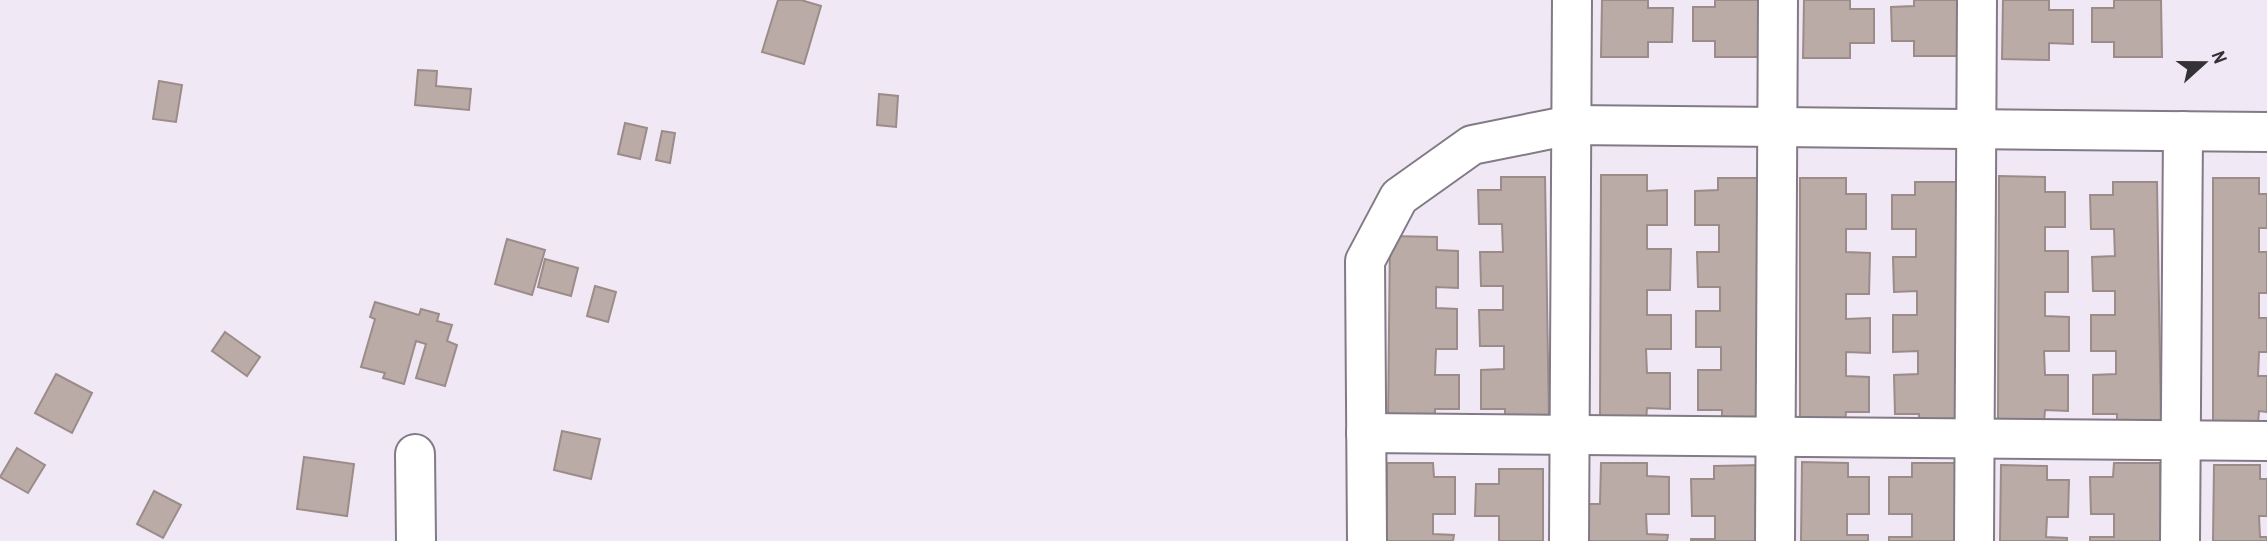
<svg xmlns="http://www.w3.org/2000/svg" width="2267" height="541" font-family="'Archivo Narrow',sans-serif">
<rect width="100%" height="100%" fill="#f1e8f5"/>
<!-- building -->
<g fill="#bbaba7" stroke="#9c8c89" stroke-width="2">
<polygon points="778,0 801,0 821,6 804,64 762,52"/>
<polygon points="1602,0 1648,0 1648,8 1673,8 1672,42 1648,42 1648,57 1601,57"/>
<polygon points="1715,0 1762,0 1762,57 1715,57 1715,41 1693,41 1693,7 1715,7"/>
<polygon points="1804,0 1850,0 1850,9 1874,9 1874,43 1850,43 1850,58 1803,58"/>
<polygon points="1914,0 1961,0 1961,56 1914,56 1914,41 1892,41 1891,7 1914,6"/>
<polygon points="2003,0 2049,0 2049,10 2073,10 2073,44 2049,43 2049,60 2002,59"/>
<polygon points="2114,0 2161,0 2162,57 2114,57 2114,42 2092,42 2092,8 2114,8"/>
<polygon points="418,70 437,71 436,86 471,89 469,110 415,105"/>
<polygon points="159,81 182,85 176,122 153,119"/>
<polygon points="879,94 898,96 896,127 877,125"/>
<polygon points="625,123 647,128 640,159 618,154"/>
<polygon points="662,131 675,133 670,163 656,160"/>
<polygon points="1601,175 1647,175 1647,191 1667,190 1667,225 1647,225 1647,249 1671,249 1670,290 1647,290 1647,315 1671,315 1671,349 1646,349 1647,373 1670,373 1670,409 1647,408 1646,421 1600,421"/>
<polygon points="1999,176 2045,177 2045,192 2065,192 2065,227 2045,227 2045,251 2068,251 2068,292 2045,292 2045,316 2069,317 2069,351 2044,351 2045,375 2068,375 2068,411 2045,410 2044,423 1998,422"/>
<polygon points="1501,177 1545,177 1549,421 1505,422 1505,409 1481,409 1481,370 1504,369 1504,346 1480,346 1479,310 1503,310 1503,286 1481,286 1480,252 1503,252 1502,224 1479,224 1478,190 1501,190"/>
<polygon points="1718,178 1762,178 1766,422 1722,422 1722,410 1698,410 1698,370 1721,370 1721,347 1696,347 1696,311 1720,311 1720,287 1698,287 1697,252 1719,252 1719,225 1695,225 1695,191 1718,190"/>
<polygon points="1800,178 1846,178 1846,194 1866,194 1866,229 1846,229 1846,252 1870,253 1869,294 1846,294 1846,319 1870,318 1870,353 1846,352 1846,376 1869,377 1869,412 1846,412 1845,424 1800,424"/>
<polygon points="2213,178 2259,178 2259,194 2267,194 2267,228 2259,228 2259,252 2267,252 2267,293 2259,293 2259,318 2267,318 2267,352 2259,352 2258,376 2267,376 2267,412 2259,411 2258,424 2213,424"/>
<polygon points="1915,182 1959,182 1963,426 1919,427 1919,414 1895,414 1894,375 1918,374 1918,351 1893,352 1893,315 1917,315 1917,291 1894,292 1893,257 1916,257 1916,229 1892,229 1892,195 1915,195"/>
<polygon points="2113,182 2157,182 2161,426 2117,426 2117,414 2093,414 2093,375 2116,374 2116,351 2091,351 2091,315 2115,315 2115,291 2093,291 2092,257 2115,256 2114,229 2091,229 2090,195 2113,195"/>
<polygon points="1390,236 1437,237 1437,250 1458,251 1458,288 1436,287 1436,308 1457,309 1457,349 1436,349 1435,375 1459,375 1459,409 1435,409 1435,425 1388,424"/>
<polygon points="507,239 545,250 532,295 495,284"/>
<polygon points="545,259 578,268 571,296 538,287"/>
<polygon points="595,286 616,292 608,322 587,316"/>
<polygon points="375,302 419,315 421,309 439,314 437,321 452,325 447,341 457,345 445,386 416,378 426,344 416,341 404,384 383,378 385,373 361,367 375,319 370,317"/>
<polygon points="225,332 260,357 247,376 212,351"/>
<polygon points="56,374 92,393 72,433 35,413"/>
<polygon points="562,431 600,439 591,479 554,470"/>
<polygon points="17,448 45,465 28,493 0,477"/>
<polygon points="304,457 354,464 347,516 297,509"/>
<polygon points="1802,462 1848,463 1848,477 1869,477 1869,514 1847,514 1847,535 1868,535 1868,541 1801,541"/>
<polygon points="1387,463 1433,463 1434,477 1455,477 1455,514 1433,514 1433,534 1454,535 1453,541 1387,541"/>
<polygon points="1601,463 1647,463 1647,476 1669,477 1669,514 1646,514 1647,534 1668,535 1667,541 1588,541 1589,504 1600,504"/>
<polygon points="1912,463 1959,463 1959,541 1889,541 1889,537 1912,537 1912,514 1889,514 1889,477 1912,477"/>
<polygon points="2114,463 2160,463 2161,541 2090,541 2090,537 2114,537 2114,514 2091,514 2090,477 2113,477"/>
<polygon points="1762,465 1762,541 1691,541 1691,539 1715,539 1715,516 1692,516 1691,479 1714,479 1714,466"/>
<polygon points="2001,465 2047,466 2047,480 2069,480 2068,517 2047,517 2046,537 2067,538 2067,541 2000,541"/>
<polygon points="2214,465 2260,465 2260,479 2267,479 2267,516 2259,516 2260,537 2267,537 2267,541 2213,541"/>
<polygon points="1499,469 1543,469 1543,541 1499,541 1499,516 1475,516 1476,484 1499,484"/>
<polygon points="154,491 181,505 163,538 137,524"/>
</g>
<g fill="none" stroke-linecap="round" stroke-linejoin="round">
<defs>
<g id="minor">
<polyline points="1366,433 2267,441"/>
<polyline points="415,454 416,541"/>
<polyline points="1367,541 1365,261 1399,197 1472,145 1571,125 2267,132"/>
<polyline points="1569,541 1572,0"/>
<polyline points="1775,541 1778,0"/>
<polyline points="1974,541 1977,0"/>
<polyline points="2180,541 2183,131"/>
</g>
</defs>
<!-- minor casing -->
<use href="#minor" stroke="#827a85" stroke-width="42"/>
<!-- minor -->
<use href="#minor" stroke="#fff" stroke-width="38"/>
</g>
<!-- north arrow -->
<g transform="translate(2204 63) rotate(69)" stroke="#f1e8f5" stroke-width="5" paint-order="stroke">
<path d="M0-5L12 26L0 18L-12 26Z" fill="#353237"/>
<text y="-10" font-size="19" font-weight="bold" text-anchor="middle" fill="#353237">N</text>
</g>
</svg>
